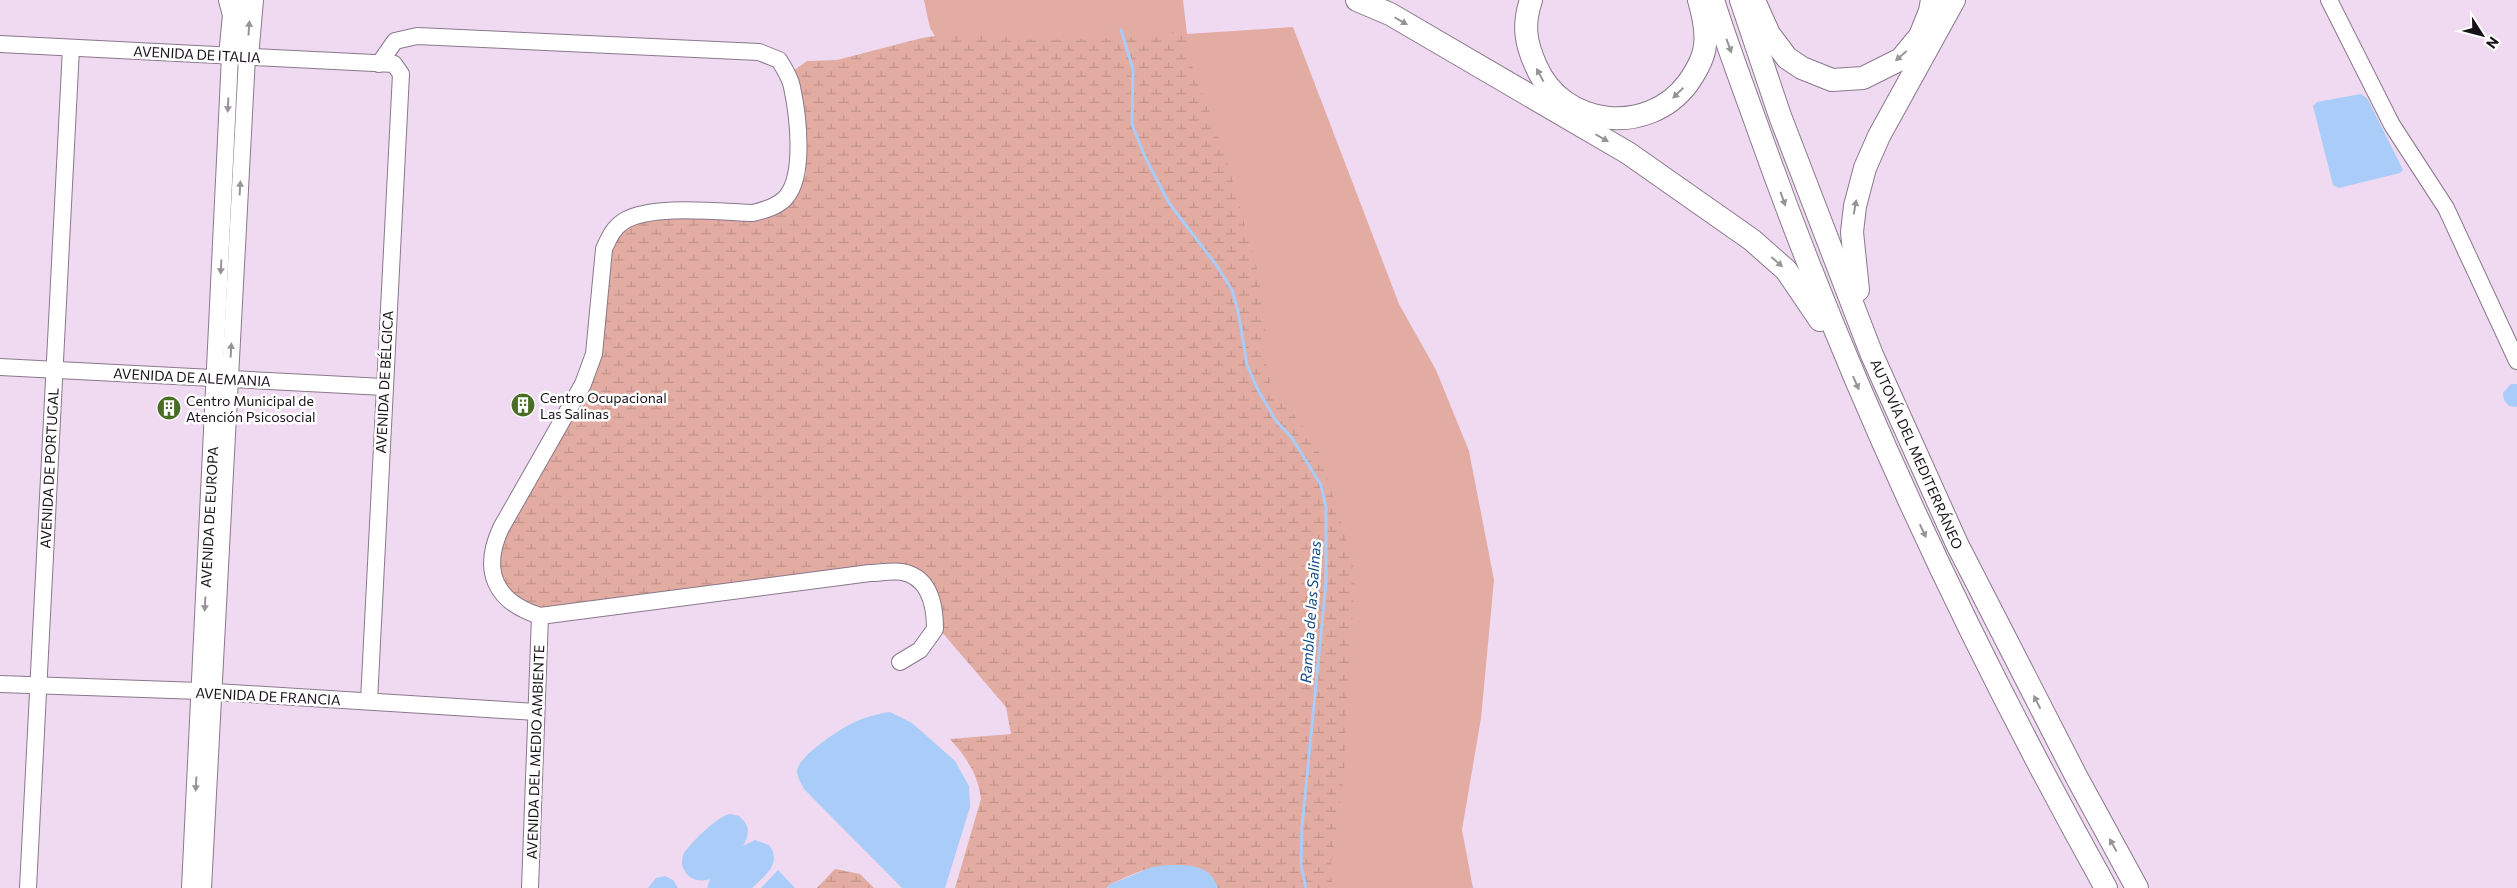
<svg xmlns="http://www.w3.org/2000/svg" width="2517" height="888" font-family="Commissioner,sans-serif">
<defs>
<pattern id="wetland-marsh" width="20" height="14" patternUnits="userSpaceOnUse" patternTransform="scale(1.25)"><rect width="20" height="14" fill="#e2aca2"/><path d="M1 5h8M5 5V1M11 12h8M15 12V8" fill="none" stroke="#c1938b"/></pattern>
</defs>
<rect width="100%" height="100%" fill="#efdaf1"/>
<!-- green -->
<polygon fill="#e2aca2" points="924,0 1183,0 1187,34 1293,27 1399,304 1436,370 1469,451 1494,580 1481,718 1462,830 1473,888 1151,888 988,118 930,28"/>
<!-- wetland -->
<g fill="url(#wetland-marsh)">
<path d="M1184 29 1193 68 1228 164 1257 269 1266 325 1263 348 1271 385 1316 444 1352 555 1355 587 1348 678 1344 774 1330 870 1333 888H1218L1215 877C1207 873 1198 867 1189 865 1161 860 1134 873 1109 885L1107 888H955L981 799C978 774 966 757 950 739L1011 734 1006 707 941 631C944 589 925 567 882 563L538 609C522 602 500 588 498 568 497 561 500 552 500 545L594 376 607 259 618 234 637 222 791 201 806 174 797 86 793 71 807 61 837 60 922 38 953 33 1037 40 1071 39 1158 37Z"/>
<polygon points="835,869 860,874 874,888 817,888"/>
</g>
<!-- water -->
<g fill="#a9ccf8">
<polygon points="2361,94 2367,98 2403,170 2400,173 2339,188 2333,185 2313,106 2317,102"/>
<polygon points="2511,384 2517,384 2517,407 2509,406 2504,400 2503,393"/>
<path d="M890 712 912 723 955 761 969 786 970 807 945 888H902L804 789C802 784 797 777 797 771 798 757 837 731 849 725 862 718 876 714 890 712Z"/>
<path d="M730 814 739 816C750 825 750 834 743 846L755 840 769 845C783 863 764 876 752 888H707L710 879C697 883 688 879 682 866 682 862 682 859 683 855 689 844 719 815 730 814Z"/>
<path d="M1168 865C1190 865 1210 864 1218 888H1107L1109 885 1152 867Z"/>
<polygon points="778,870 795,888 761,888"/>
<polygon points="665,876 673,880 678,888 648,888 656,878"/>
</g>
<g fill="none" stroke-linecap="round" stroke-linejoin="round">
<!-- stream -->
<polyline stroke="#a9ccf8" stroke-width="3" points="1121,30 1133,69 1132,124 1146,159 1169,203 1217,266 1232,290 1238,311 1247,365 1257,388 1276,421 1292,438 1321,485 1326,507 1326,583 1302,827 1301,865 1306,888"/>
<defs>
<g id="minor">
<polyline points="2329,0 2392,125 2446,208 2517,361"/>
<polyline points="0,44 394,64 401,74 369,701"/>
<path d="M379 64 395 41 417 36 759 52 779 60C784 68 790 77 792 87 798 115 805 173 787 196 780 206 765 210 753 213 721 212 651 204 624 221 613 228 609 238 604 249L594 354 583 384 501 528C481 571 495 602 540 616L870 573C880 573 892 570 902 572 930 577 935 606 935 629L920 650 900 662"/>
<polyline points="0,367 384,387"/>
<polyline points="0,684 200,691 536,712"/>
<polyline points="28,888 71,48"/>
<polyline points="190,888 230,56"/>
<polyline points="203,888 247,57"/>
<polyline points="530,888 540,616"/>
</g>
<g id="highway">
<polyline points="230,0 234,15 230,56"/>
<polyline points="1357,0 1390,14 1628,153 1752,240 1786,270 1820,320"/>
<path d="M1531 0C1523 24 1525 42 1536 66 1562 127 1648 137 1688 83 1695 73 1704 58 1705 45 1707 30 1703 14 1699 0"/>
<path d="M1713 0C1727 45 1744 89 1760 134 1853 395 1971 646 2106 888"/>
<polyline points="1741,0 1780,116 1872,355 1957,544 2076,776 2137,888"/>
<polyline points="1756,5 1769,34 1787,58 1802,68 1832,80 1863,78 1901,59 1920,36 1930,11 1932,0"/>
<polyline points="247,57 252,0"/>
<polyline points="1858,290 1852,232 1855,206 1865,168 1879,136 1954,0"/>
</g>
</defs>
<!-- minor casing -->
<use href="#minor" stroke="#8a788c" stroke-width="18"/>
<!-- highway casing -->
<use href="#highway" stroke="#8a788c" stroke-width="24"/>
<!-- minor -->
<use href="#minor" stroke="#fff" stroke-width="16"/>
<!-- highway -->
<use href="#highway" stroke="#fff" stroke-width="22"/>
</g>
<!-- one-way arrows -->
<defs><path id="oneway-solid" d="M-6-.8H1V-3.2L6.5 0L1 3.2V.8H-6Z" transform="scale(1.25)"/></defs>
<g fill="#979498">
<use href="#oneway-solid" transform="translate(1401 21) rotate(30)"/>
<use href="#oneway-solid" transform="translate(249 28) rotate(-86)"/>
<use href="#oneway-solid" transform="translate(1729 46) rotate(70)"/>
<use href="#oneway-solid" transform="translate(1901 56) rotate(139)"/>
<use href="#oneway-solid" transform="translate(1540 75) rotate(-118)"/>
<use href="#oneway-solid" transform="translate(1678 93) rotate(136)"/>
<use href="#oneway-solid" transform="translate(228 105) rotate(93)"/>
<use href="#oneway-solid" transform="translate(1602 138) rotate(30)"/>
<use href="#oneway-solid" transform="translate(240 188) rotate(-87)"/>
<use href="#oneway-solid" transform="translate(1783 199) rotate(70)"/>
<use href="#oneway-solid" transform="translate(1855 207) rotate(-80)"/>
<use href="#oneway-solid" transform="translate(1777 262) rotate(41)"/>
<use href="#oneway-solid" transform="translate(221 267) rotate(93)"/>
<use href="#oneway-solid" transform="translate(231 350) rotate(-87)"/>
<use href="#oneway-solid" transform="translate(1856 383) rotate(66)"/>
<use href="#oneway-solid" transform="translate(1923 531) rotate(65)"/>
<use href="#oneway-solid" transform="translate(205 604) rotate(93)"/>
<use href="#oneway-solid" transform="translate(2037 702) rotate(-117)"/>
<use href="#oneway-solid" transform="translate(196 784) rotate(93)"/>
<use href="#oneway-solid" transform="translate(2113 845) rotate(-119)"/>
</g>
<!-- icons -->
<defs>
<symbol id="building-disc" viewBox="-11 -11 22 22"><circle r="9.5" fill="#4a6d26" stroke="#fff"/><path d="M-4-6H4V6H1V3H-1V6H-4ZM-2.5-4.3h1.7v1.8h-1.7ZM.8-4.3h1.7v1.8H.8ZM-2.5-1h1.7V.8h-1.7ZM.8-1h1.7V.8H.8Z" fill="#fff"/></symbol>
</defs>
<g fill-rule="evenodd">
<use href="#building-disc" x="509" y="391" width="28" height="28"/>
<use href="#building-disc" x="155" y="394" width="28" height="28"/>
</g>
<g text-anchor="middle" dominant-baseline="central" stroke-width="5" stroke-linejoin="round" paint-order="stroke">
<!-- street labels -->
<g font-size="14" fill="#181119" stroke="#fff">
<text transform="translate(197 54) rotate(3)">AVENIDA DE ITALIA</text>
<text transform="translate(192 377) rotate(3)">AVENIDA DE ALEMANIA</text>
<text transform="translate(384 382) rotate(-87)">AVENIDA DE BÉLGICA</text>
<text transform="translate(1917 454) rotate(66)">AUTOVÍA DEL MEDITERRÁNEO</text>
<text transform="translate(49 468) rotate(-87)">AVENIDA DE PORTUGAL</text>
<text transform="translate(209 517) rotate(-87)">AVENIDA DE EUROPA</text>
<text transform="translate(268 696) rotate(3)">AVENIDA DE FRANCIA</text>
<text transform="translate(535 752) rotate(-88)">AVENIDA DEL MEDIO AMBIENTE</text>
</g>
<!-- poi labels -->
<g font-size="14" fill="#181119" stroke="#fff" text-anchor="start">
<text x="540" y="397">Centro Ocupacional<tspan x="540" dy="16">Las Salinas</tspan></text>
<text x="186" y="400">Centro Municipal de<tspan x="186" dy="16">Atención Psicosocial</tspan></text>
</g>
<!-- water labels -->
<g font-size="15" font-style="italic" fill="#114a8a" stroke="#fff">
<text transform="translate(1310 612) rotate(-86)">Rambla de las Salinas</text>
</g>
</g>
<!-- north arrow -->
<g transform="translate(2482 35) rotate(126)" stroke="#ffffff" stroke-width="4" paint-order="stroke">
<path d="M0-4L9 19L0 12L-9 19Z" fill="#181119"/>
<text y="-8" font-size="14" font-weight="bold" text-anchor="middle" fill="#181119">N</text>
</g>
</svg>
